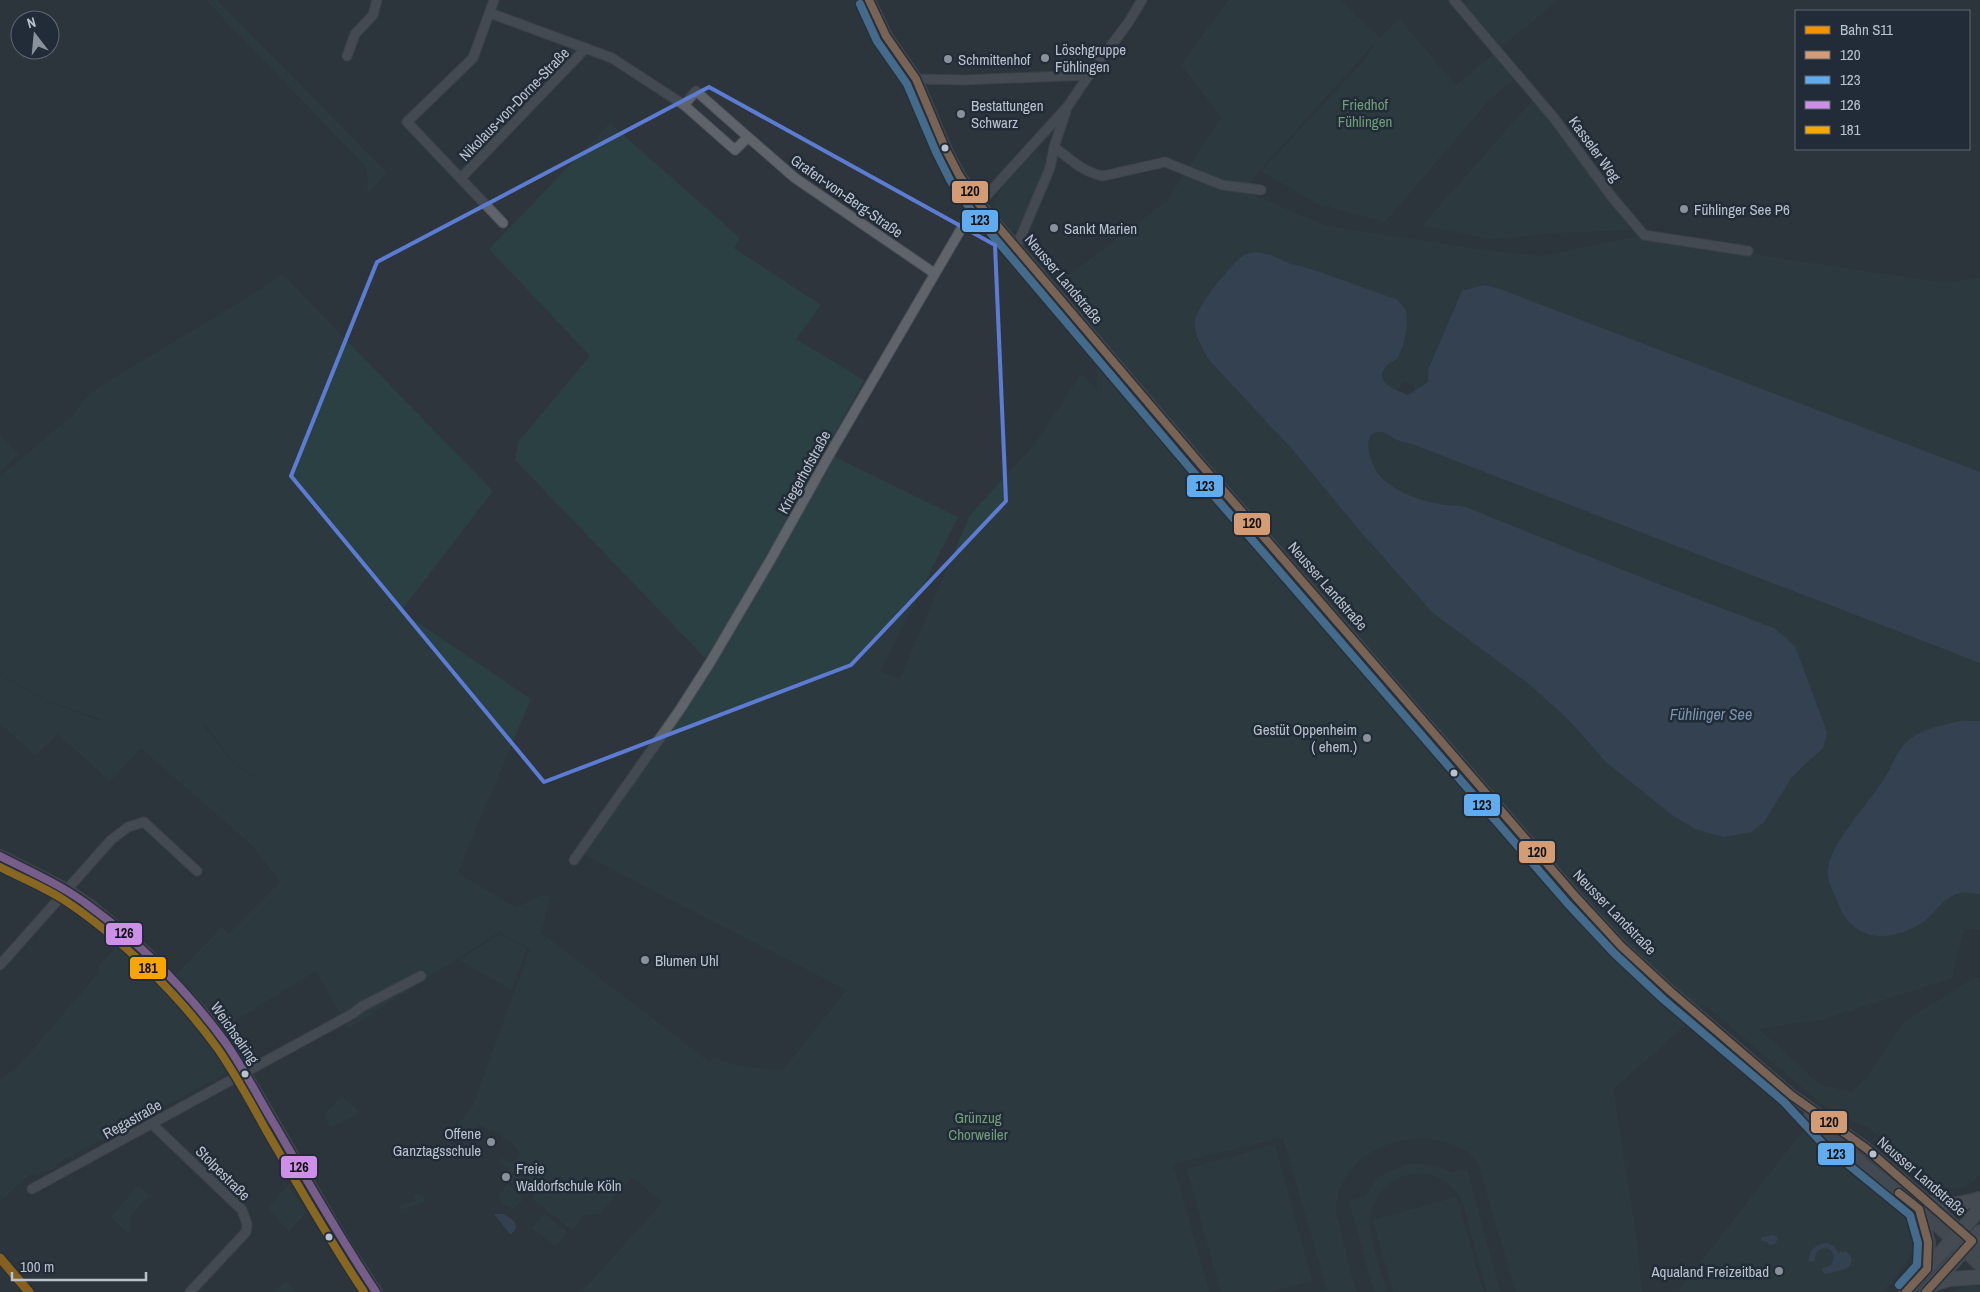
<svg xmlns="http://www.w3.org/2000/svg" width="1980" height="1292" font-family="'Archivo Narrow',sans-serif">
<rect width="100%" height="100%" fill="#2e353d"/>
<!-- green -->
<g fill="#2b4043" fill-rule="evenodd">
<polygon points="206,0 217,0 387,173 367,194 368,178 365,166"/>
<path d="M1229 0H1339L1380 38 1399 19 1456 86 1494 53 1515 78 1488 101 1385 222 1319 204 1261 171 1365 60 1377 40 1242 190 1326 226 1490 251 1543 256 1634 237 1946 283 1980 278V472L1500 289 1485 285 1455 304 1448 325 1428 370V382L1415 391 1413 385 1404 382 1397 390C1384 385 1380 378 1386 365L1364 287 1288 263 1271 255 1255 252 1245 254 1232 266 1202 305 1195 322 1200 347 1210 361 1292 449 1360 531 1433 613 1530 685 1568 719 1606 762 1672 815 1695 829 1764 821 1792 777 1815 757 1827 732 1795 646 1774 628C1671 590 1570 549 1468 508 1462 505 1453 506 1446 505 1421 502 1383 489 1373 465 1369 456 1362 430 1381 432 1387 432 1392 438 1397 440 1402 442 1407 443 1412 444L1980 663V721H1962L1942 724 1932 728 1912 738 1896 756 1884 780 1841 836 1839 907 1852 926 1870 935 1923 922 1940 903 1961 893 1980 894V930L1964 929 1952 978 1823 1019 1759 1029 1820 1085 1852 1092 1866 1079 1903 1023 1974 978H1980V1175C1966 1189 1960 1190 1941 1188L1868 1127 1840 1116 1818 1101 1707 1006 1613 1089 1635 1229 1642 1292H1516L1478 1163C1472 1152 1463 1148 1451 1144 1405 1126 1341 1153 1336 1206 1335 1213 1339 1222 1340 1228 1345 1250 1350 1271 1356 1292H1318L1327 1289 1283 1137 1173 1164 1209 1292H582L663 1202 632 1177 599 1214 584 1215 572 1230 534 1200V1196L531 1191 527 1190 523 1192 509 1181 514 1175 500 1162 499 1160 501 1158 512 1163 521 1153 511 1142 492 1128 490 1131 478 1124 471 1136H462L454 1130 473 1106 530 949 499 932 349 1028 316 971 227 1025 219 1027 176 975 222 927 229 934 280 882 254 847 141 748 110 781 58 734 35 755 0 723V675L46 701 100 721 103 719H100L46 700 0 674V477L72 416 85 399 102 385 231 308C248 296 267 288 282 274L493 491 401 611 531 699 457 873 516 908 542 895 550 896 541 933 709 1062 714 1058C736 1066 761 1071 784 1069L847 990 581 853 680 712 831 455 958 517 880 671 900 679 970 515 1035 444 1081 374 1097 390V337L1051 289 1167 201 1222 117 1181 65ZM204 723 236 765 319 814 236 766 203 725Z"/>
<polygon points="1472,0 1558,0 1502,46 1466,5"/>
<polygon points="1534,99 1631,230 1552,233 1494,239 1422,226"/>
<polygon points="610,123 740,238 734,248 821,305 796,339 864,380 768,556 715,647 705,658 515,460 518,442 590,356 489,249"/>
<polygon points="1036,151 1045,160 1045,171 1019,231 1013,232 994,209 994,204 1002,189 1001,187"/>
<polygon points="0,435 19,454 0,471"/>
<polygon points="500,934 527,949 511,989 459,960"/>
<path d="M119 944C160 983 199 1023 232 1070L57 1163 56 1168 29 1175 0 1201V1080L18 1067 99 973V966Z"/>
<polygon points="342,1096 360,1113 331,1127 324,1115"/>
<path d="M1808 1124 1915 1227C1923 1248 1895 1278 1882 1292H1678Z"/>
<polygon points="1275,1145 1312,1281 1270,1292 1221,1292 1187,1169"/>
<path d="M1412 1163 1437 1166 1452 1173 1467 1169 1500 1292H1487L1464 1207C1448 1157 1377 1166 1370 1217 1367 1235 1382 1273 1387 1292H1374L1349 1201 1365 1197 1376 1180 1387 1172Z"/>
<polygon points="507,1184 521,1196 523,1200 513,1209 504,1204 499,1197"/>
<polygon points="288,1185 306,1212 289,1231 268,1208"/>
<polygon points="138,1186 149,1195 130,1216 131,1230 128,1233 111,1217"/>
<polygon points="417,1194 422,1195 426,1201 401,1210 400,1206 415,1201 413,1195"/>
<polygon points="1457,1197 1483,1292 1393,1292 1373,1220"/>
<polygon points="544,1214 567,1232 555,1246 532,1228"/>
<polygon points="285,1281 297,1292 275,1292"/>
<polygon points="1972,1285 1980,1287 1980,1292 1953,1292 1960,1288"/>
</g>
<!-- water -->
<g fill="#3d5168">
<path d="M1255 252 1271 255 1288 263 1317 271 1398 300 1406 310C1408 326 1406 342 1398 357 1395 362 1389 362 1386 366 1373 383 1397 390 1408 395L1428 382V370L1462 291 1485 285 1500 289 1980 472V663L1412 444C1407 443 1402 442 1397 440 1392 438 1387 432 1381 432 1362 430 1369 456 1373 465 1383 489 1421 502 1446 505 1453 506 1462 505 1468 508 1570 549 1671 590 1774 628L1795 646 1827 732 1826 739 1823 748 1792 777 1764 822 1751 832 1724 837 1695 829 1672 815 1606 762 1568 719 1530 685 1433 613 1360 531 1292 449 1210 361C1203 351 1193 333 1195 321 1197 306 1231 264 1244 255 1247 253 1251 253 1255 252Z"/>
<path d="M1962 721H1980V894C1974 894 1967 892 1961 893 1942 897 1936 913 1923 922 1909 932 1884 940 1868 934 1853 929 1843 918 1838 903 1835 895 1828 883 1828 874 1827 846 1867 805 1883 781 1892 767 1896 751 1909 740 1924 728 1944 724 1962 721Z"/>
<path d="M494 1214H504L514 1221C517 1228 517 1230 510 1234Z"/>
<polygon points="1773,1235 1778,1238 1775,1244 1769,1245 1767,1242 1761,1241 1762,1237"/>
<path d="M1827 1243 1834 1246 1839 1254 1840 1251 1844 1253 1845 1251 1850 1255 1852 1261 1849 1267C1846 1270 1830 1273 1824 1274L1822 1269 1831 1265C1841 1250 1821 1242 1816 1254 1815 1257 1815 1260 1814 1262L1809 1261C1809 1250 1816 1244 1827 1243Z"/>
</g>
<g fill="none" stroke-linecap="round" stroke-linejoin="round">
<defs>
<g id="street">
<polyline points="494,0 473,58 407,122 503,223"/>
<polyline points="1454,0 1554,118 1612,197 1644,235 1748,251"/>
<polyline points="490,13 612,58 684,105 735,150 748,137 795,178 934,273"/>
<polyline points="347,56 355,34 373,15 377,0"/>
<polyline points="916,79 963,80 1089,75"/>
<polyline points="684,105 696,91 748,137"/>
<path d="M1054 147C1070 159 1083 172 1103 176L1165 162 1222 185 1261 190"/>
<polyline points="461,178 586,48"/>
<polyline points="1016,248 1050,168 1054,147 1066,111"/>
<polyline points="574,860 679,711 711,661 771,559 828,457 964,224 979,204 1068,106 1089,75 1128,23 1142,0"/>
<polyline points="0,965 111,840 128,827 144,822 197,871"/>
<polyline points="152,1124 242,1210 247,1224 246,1232 190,1292"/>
<polyline points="32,1189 352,1014 363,1006 421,976"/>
</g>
<g id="secondary">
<polyline points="869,0 886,36 916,79 945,148 959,175 979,204 1197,460 1576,897 1621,946 1670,991 1791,1095 1867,1149 1952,1223 1980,1250"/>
<polyline points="0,856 67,890 93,908 145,952 203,1014 226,1044 245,1074 346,1247 376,1292"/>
<polyline points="1810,1115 1829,1136 1919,1209 1980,1265"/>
</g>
<g id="primary">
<polyline points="1929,1203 1958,1204 1980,1199"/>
<polyline points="1919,1209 1928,1242 1927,1269"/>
<polyline points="1933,1284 1949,1279 1980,1277"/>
<polyline points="1906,1292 1980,1209"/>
<polyline points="1926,1292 1980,1232"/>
</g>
</defs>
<!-- street casing -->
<use href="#street" stroke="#4d5157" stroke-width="11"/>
<!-- secondary casing -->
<use href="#secondary" stroke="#4d5157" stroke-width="14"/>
<!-- primary casing -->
<use href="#primary" stroke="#4c5259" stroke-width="16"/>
<!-- street -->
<use href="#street" stroke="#5f646a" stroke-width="9"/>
<!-- secondary -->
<use href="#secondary" stroke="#5e6269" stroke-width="12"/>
<!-- primary -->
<use href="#primary" stroke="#61666d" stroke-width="14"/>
<defs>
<g id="bus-1">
<polyline points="869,0 886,36 916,79 945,148 959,175 979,204 1197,460 1576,897 1621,946 1670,991 1791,1095 1867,1149 1972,1241 1926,1292"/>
<polyline points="1899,1193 1919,1209 1928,1242 1927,1269 1906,1292"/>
</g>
<polyline id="bus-2" points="860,4 877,41 907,84 936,152 950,180 971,210 1189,467 1568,904 1614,953 1663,999 1784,1102 1823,1144 1910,1215 1918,1243 1917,1265 1899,1285"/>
<path id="bus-3" d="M0 856C31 872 64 886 92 908 142 945 188 992 225 1042 244 1069 259 1099 276 1127 308 1182 340 1238 376 1292"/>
<path id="bus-4" d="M0 867C21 878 44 887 64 900 119 936 180 996 218 1049 236 1075 251 1103 266 1130 298 1185 329 1240 364 1292"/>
</defs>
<!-- bus-1 casing -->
<use href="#bus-1" stroke="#212c38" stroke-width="11"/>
<!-- bus-2 casing -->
<use href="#bus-2" stroke="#212c38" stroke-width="11"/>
<!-- bus-3 casing -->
<use href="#bus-3" stroke="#212c38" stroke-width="11"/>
<!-- bus-4 casing -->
<use href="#bus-4" stroke="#212c38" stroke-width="11"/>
<!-- bus-1 -->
<use href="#bus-1" stroke="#d39c74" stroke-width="8"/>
<!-- bus-2 -->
<use href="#bus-2" stroke="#60acee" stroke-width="8"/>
<!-- bus-3 -->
<use href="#bus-3" stroke="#ce8fe9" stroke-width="8"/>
<!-- bus-4 -->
<use href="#bus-4" stroke="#f7a600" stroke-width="8"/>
<defs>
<polyline id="rail-1" points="0,1258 29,1292"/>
</defs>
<!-- rail-1 casing -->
<use href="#rail-1" stroke="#212c38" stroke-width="12"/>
<!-- rail-1 -->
<use href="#rail-1" stroke="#f39200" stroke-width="9"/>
</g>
<!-- marked area -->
<path d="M0 0H1980V1292H0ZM709 87 995 245 1006 501 851 665 544 782 291 476 377 262Z" fill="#2e353d" fill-opacity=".55" fill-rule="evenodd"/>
<path fill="none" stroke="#5c7cd3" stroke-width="4" stroke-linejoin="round" d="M709 87 995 245 1006 501 851 665 544 782 291 476 377 262Z"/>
<!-- markers -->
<g fill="#89919a" stroke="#212c38" stroke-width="2">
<circle cx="1045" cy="58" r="5"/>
<circle cx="948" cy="59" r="5"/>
<circle cx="961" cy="114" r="5"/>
<circle cx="1684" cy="209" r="5"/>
<circle cx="1054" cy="228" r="5"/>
<circle cx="1367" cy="738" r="5"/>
<circle cx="645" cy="960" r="5"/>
<circle cx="491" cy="1142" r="5"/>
<circle cx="506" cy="1177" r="5"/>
<circle cx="1779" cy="1271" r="5"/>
</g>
<g fill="#bac2cc" stroke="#212c38" stroke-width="2">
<circle cx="945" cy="148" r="4.5"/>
<circle cx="1454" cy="773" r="4.5"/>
<circle cx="245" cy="1074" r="4.5"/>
<circle cx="1873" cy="1154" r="4.5"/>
<circle cx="329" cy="1237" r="4.5"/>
</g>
<g text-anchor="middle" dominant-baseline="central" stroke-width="5" stroke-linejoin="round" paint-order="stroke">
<!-- poi labels -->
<g font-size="15" fill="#bac2cc" stroke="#212c38" text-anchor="start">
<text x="1055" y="49">Löschgruppe<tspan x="1055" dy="17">Fühlingen</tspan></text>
<text x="958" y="59">Schmittenhof</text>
<text x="971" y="105">Bestattungen<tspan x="971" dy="17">Schwarz</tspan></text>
<text x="1694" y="209">Fühlinger See P6</text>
<text x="1064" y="228">Sankt Marien</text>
<text x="1357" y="729" text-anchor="end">Gestüt Oppenheim<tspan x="1357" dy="17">( ehem.)</tspan></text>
<text x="655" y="960">Blumen Uhl</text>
<text x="481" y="1133" text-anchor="end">Offene<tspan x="481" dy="17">Ganztagsschule</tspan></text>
<text x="516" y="1168">Freie<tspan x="516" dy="17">Waldorfschule Köln</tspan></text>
<text x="1769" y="1271" text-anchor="end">Aqualand Freizeitbad</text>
</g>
<!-- street labels -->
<g font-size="15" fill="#bac2cc" stroke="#212c38">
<text transform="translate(514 104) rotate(-46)">Nikolaus-von-Dorne-Straße</text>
<text transform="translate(1595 149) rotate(54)">Kasseler Weg</text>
<text transform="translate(847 196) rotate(35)">Grafen-von-Berg-Straße</text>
<text transform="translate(1064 279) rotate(50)">Neusser Landstraße</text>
<text transform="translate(804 472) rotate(-61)">Kriegerhofstraße</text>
<text transform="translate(1328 586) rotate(49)">Neusser Landstraße</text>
<text transform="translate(1615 912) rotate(46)">Neusser Landstraße</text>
<text transform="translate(235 1033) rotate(55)">Weichselring</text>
<text transform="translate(132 1119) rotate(-29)">Regastraße</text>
<text transform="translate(223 1173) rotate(45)">Stolpestraße</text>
<text transform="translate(1922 1176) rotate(41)">Neusser Landstraße</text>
</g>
<!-- park labels -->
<g font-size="15" fill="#729d79" stroke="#212c38">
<text x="1365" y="104">Friedhof<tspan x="1365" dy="17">Fühlingen</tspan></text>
<text x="978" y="1117">Grünzug<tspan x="978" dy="17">Chorweiler</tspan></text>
</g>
<!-- water labels -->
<g font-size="16" font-style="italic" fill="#7b94ae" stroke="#212c38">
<text x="1711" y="714">Fühlinger See</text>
</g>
</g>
<g stroke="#212c38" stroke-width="2">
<rect x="951" y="180" width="38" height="24" rx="5" fill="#d39c74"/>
<rect x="961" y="209" width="38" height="24" rx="5" fill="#60acee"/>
<rect x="1186" y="474" width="38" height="24" rx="5" fill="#60acee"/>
<rect x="1233" y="512" width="38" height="24" rx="5" fill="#d39c74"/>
<rect x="1463" y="793" width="38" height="24" rx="5" fill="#60acee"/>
<rect x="1518" y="840" width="38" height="24" rx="5" fill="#d39c74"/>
<rect x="105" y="922" width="38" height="24" rx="5" fill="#ce8fe9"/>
<rect x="129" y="956" width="38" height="24" rx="5" fill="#f7a600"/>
<rect x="1810" y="1110" width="38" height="24" rx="5" fill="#d39c74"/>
<rect x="1817" y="1142" width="38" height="24" rx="5" fill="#60acee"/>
<rect x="280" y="1155" width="38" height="24" rx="5" fill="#ce8fe9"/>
</g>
<g font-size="14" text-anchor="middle" font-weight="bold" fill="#111">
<text x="970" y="196">120</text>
<text x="980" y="225">123</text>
<text x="1205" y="491">123</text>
<text x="1252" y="528">120</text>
<text x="1482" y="810">123</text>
<text x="1537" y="857">120</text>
<text x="124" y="938">126</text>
<text x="148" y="973">181</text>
<text x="1829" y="1127">120</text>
<text x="1836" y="1159">123</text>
<text x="299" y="1172">126</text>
</g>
<!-- legend -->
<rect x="1795" y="10" width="175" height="140" fill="#212c38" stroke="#5e6873"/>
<rect x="1805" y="26" width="25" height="8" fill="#f39200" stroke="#5e6873"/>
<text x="1840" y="35" font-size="15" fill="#bac2cc">Bahn S11</text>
<rect x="1805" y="51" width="25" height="8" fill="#d39c74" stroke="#5e6873"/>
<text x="1840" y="60" font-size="15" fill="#bac2cc">120</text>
<rect x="1805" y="76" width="25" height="8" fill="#60acee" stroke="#5e6873"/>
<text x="1840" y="85" font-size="15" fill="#bac2cc">123</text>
<rect x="1805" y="101" width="25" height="8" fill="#ce8fe9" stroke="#5e6873"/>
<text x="1840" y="110" font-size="15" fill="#bac2cc">126</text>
<rect x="1805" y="126" width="25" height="8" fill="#f7a600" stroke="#5e6873"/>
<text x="1840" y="135" font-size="15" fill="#bac2cc">181</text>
<!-- north arrow -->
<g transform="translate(35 35) rotate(344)"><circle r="24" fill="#212c38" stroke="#5e6873"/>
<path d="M0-4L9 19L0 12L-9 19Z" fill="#89919a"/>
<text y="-8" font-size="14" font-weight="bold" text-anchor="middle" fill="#bac2cc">N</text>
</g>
<!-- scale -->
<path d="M12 1272v8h134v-8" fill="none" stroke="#bac2cc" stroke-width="2.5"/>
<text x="20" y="1272" font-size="15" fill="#bac2cc" stroke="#212c38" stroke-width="4" paint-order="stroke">100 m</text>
</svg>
